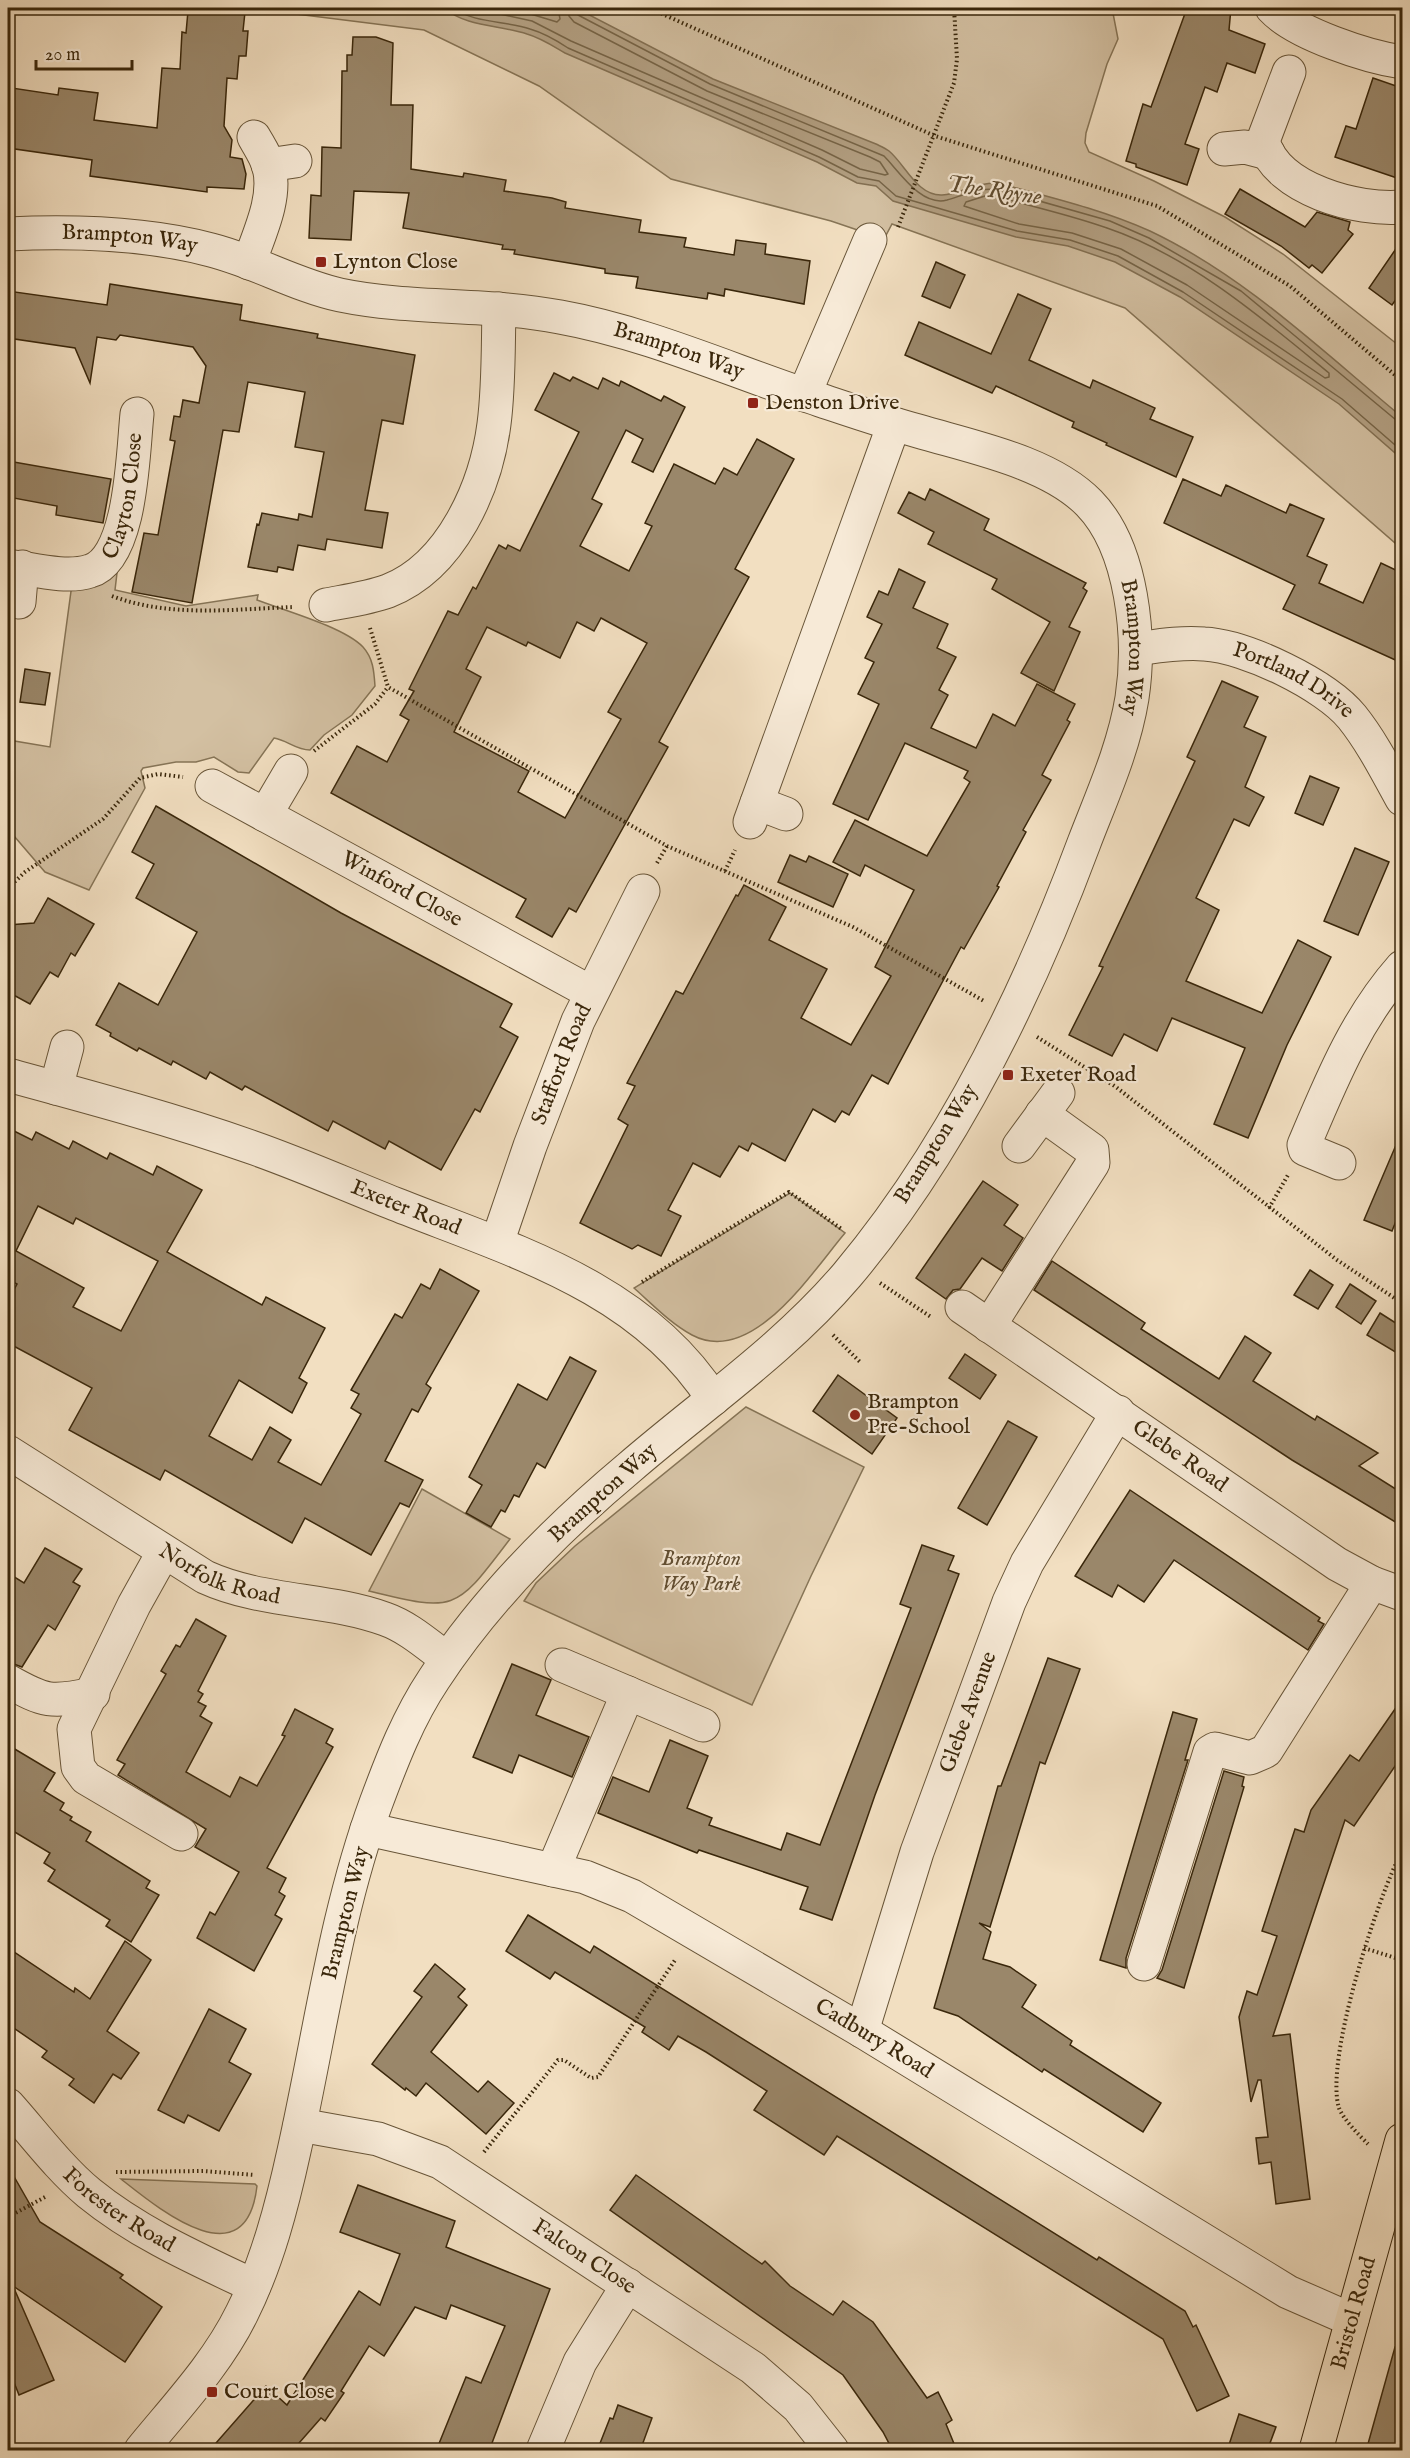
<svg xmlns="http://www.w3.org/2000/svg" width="1410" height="2458" font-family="'IM FELL English',serif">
<rect width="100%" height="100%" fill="#f2dfc1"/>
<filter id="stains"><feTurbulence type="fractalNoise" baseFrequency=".00333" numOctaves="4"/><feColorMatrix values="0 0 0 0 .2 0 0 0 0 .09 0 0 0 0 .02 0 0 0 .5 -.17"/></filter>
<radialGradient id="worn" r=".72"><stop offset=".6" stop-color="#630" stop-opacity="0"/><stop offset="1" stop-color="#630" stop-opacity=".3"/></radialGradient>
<!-- green -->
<g fill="#d3c0a2" stroke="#867456" stroke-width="1.5">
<polygon points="248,8 1112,8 1118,39 1107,64 1086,133 1085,143 1089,152 1154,181 1225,217 1283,254 1402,348 1402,549 1125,308 892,224 884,239 831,221 671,179 539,86 424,30"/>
<path d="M117 573 115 590 186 606 258 595 257 600C283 610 344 627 363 647 373 658 374 671 375 686L352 715 324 735 310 750C296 750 287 740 274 738L249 773 238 772 214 757 196 762H176L143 768 141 771 145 788 89 890 45 872 8 829V740L50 747 72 584 105 579Z"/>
<path d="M790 1193 845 1233C812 1272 752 1367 692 1335 670 1323 652 1304 634 1288Z"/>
<polygon points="746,1407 864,1467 811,1576 752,1705 524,1601 536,1583 575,1546"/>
<path d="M422 1489 510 1539C456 1610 457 1613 369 1591Z"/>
<path d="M121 2179 255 2184 257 2186C246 2281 159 2209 121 2179Z"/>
</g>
<!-- water -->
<path fill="#b3a083" stroke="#837053" stroke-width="1.5" d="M444 8H576L713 79 876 144C880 146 885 148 889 151 905 164 917 196 942 195 961 194 976 182 998 183 1049 197 1101 209 1150 231 1245 276 1322 351 1402 417V459L1339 404 1180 297 1115 262 1068 246 1016 237 893 201 876 186 857 183 817 162 565 53C553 46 541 38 527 34 500 25 466 27 444 8Z"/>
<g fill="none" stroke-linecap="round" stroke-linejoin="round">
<!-- shore -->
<g stroke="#766447" stroke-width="1.5">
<path d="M453 8C473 23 507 21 530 29 544 33 556 40 568 48L819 157 858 177 879 181 896 196 1017 231 1070 240 1118 256 1183 292 1342 399 1402 451"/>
<polyline points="473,8 532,21 571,41 822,150 860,169 885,175 888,174 880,162 870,157 707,91 574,22 569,16 567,8"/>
<polyline points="511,8 557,22 560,19 558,8"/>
<path d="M575 8 578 15 710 84 884 156C899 171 921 207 947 200 964 195 979 188 997 189L1110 221 1149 238 1241 291 1396 420 1402 421"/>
<path d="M985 196H996C1033 207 1071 215 1107 228 1190 256 1262 318 1329 373V377L1325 378 1187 285 1121 249 1072 233 1019 224 964 206 966 202Z"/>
</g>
</g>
<!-- building -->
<g fill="#9a876a" stroke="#3a270b" stroke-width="1.5" fill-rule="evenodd">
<polygon points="202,8 243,8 245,12 243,31 248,31 246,56 239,56 237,79 227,78 224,126 232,140 230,157 242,159 246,174 244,189 207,187 207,192 90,176 92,160 8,148 8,101 10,101 12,88 58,95 59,88 98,93 94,120 157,128 162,68 180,69 182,32 186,33 188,11 202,12"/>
<polygon points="1187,8 1231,8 1229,30 1265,44 1255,73 1227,63 1217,92 1205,87 1185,144 1199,149 1187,185 1136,167 1136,164 1126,161 1143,104 1151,107"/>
<polygon points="353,37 376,37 393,43 391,105 413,105 411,169 463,177 464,173 506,180 504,191 552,198 566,202 565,208 641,220 639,232 686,238 684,247 734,255 736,240 766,244 765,254 810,261 804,304 725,289 724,296 708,293 707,299 636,288 638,277 605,273 605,269 514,254 515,250 502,249 503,245 403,228 409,193 354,191 351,240 309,238 311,195 321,196 322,147 341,148 342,71 347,71 347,55 352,55"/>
<polygon points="1373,78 1402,88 1402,163 1397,178 1335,157 1346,126 1356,129"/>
<polygon points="1240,189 1305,227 1317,212 1350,222 1348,230 1353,234 1322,273 1312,265 1309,268 1281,246 1225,214"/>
<polygon points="1402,240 1402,291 1392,305 1369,288"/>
<polygon points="936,262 965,275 950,308 922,296"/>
<polygon points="110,284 242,305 240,320 318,334 317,338 415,355 403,424 382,420 365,510 388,513 382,548 327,539 325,550 298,545 293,570 278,567 277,572 248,567 257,524 259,525 262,513 298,520 299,514 312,517 324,452 295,447 305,392 248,382 239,432 223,430 192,603 132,592 144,533 158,535 175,441 170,440 174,416 180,417 183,400 199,403 206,366 193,347 120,335 116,340 97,337 90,383 75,348 8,338 8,291 107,305"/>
<polygon points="1018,294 1051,309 1029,360 1090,388 1093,380 1155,408 1150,419 1193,437 1176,477 1106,445 1107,443 1072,427 1074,422 996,386 992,393 905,355 919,322 991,354"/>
<path d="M554 373 570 381 573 377 598 389 603 378 619 386 621 381 661 401 664 396 685 407 653 472 632 462 643 439 626 430 592 499 602 504 580 546 629 571 652 526 645 523 674 464 715 484 724 468 737 475 757 439 794 459 735 569 749 577 659 742 668 747 576 912 569 908 552 937 516 917 526 899 331 793 357 746 387 762 409 720 400 715 414 691 409 689 448 611 458 615 473 587 476 589 499 545 506 549 508 545 520 551 579 432 535 410ZM601 618 647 643 608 712 621 719 565 818 518 792 529 771 454 732 481 677 466 669 487 627 526 646 528 642 560 658 577 622 594 631Z"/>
<polygon points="8,461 111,479 103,523 56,515 57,506 8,497"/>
<polygon points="1183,479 1221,496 1226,485 1286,513 1290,504 1324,519 1307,556 1327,565 1319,583 1363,603 1381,563 1402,573 1402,663 1283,609 1295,585 1164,523"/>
<polygon points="930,489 989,519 984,530 1086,583 1083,588 1087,591 1069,627 1080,632 1054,691 1021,673 1050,622 992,589 997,579 928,544 934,532 898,513 909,492 925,500"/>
<polygon points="899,569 925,582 913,608 948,624 937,648 956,657 939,690 948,695 931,728 976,748 993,714 1015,726 1037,684 1075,704 1067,720 1070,722 1042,775 1051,780 1023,830 1026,832 997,886 999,887 964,949 961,947 888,1084 872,1075 849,1115 842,1111 835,1122 813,1109 785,1161 752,1143 748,1151 739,1146 720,1177 693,1163 668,1210 681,1216 661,1256 638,1245 632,1249 580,1223 628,1125 618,1119 635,1086 627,1083 676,991 683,994 736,895 738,896 744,885 786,907 769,940 827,969 801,1018 851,1045 891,976 875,967 914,890 865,865 860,876 833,862 855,820 927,856 970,782 964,778 968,771 905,743 868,820 833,804 879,704 858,694 874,662 865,658 882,624 867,617 879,591 888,595"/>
<polygon points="25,669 50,673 45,705 20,702"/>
<polygon points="1222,681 1258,697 1244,727 1266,737 1245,787 1264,797 1249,826 1234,819 1196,898 1219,910 1186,981 1262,1013 1298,940 1331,957 1287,1045 1248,1138 1214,1124 1245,1048 1172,1018 1157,1051 1124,1034 1112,1056 1069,1035 1103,967 1099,966 1195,761 1187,757"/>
<polygon points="1310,776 1339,788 1323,825 1295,813"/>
<polygon points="156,806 341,913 512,1004 500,1027 518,1037 480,1112 475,1109 441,1170 389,1141 385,1149 333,1121 328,1131 245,1086 242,1090 210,1072 206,1079 173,1061 171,1065 139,1048 137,1051 110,1036 111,1033 96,1025 119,983 158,1005 197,932 136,898 154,864 132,852"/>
<polygon points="1355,848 1389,862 1358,935 1324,921"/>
<polygon points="790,855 806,862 809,856 848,874 833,907 778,882"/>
<polygon points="48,898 94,924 75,956 71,953 58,977 50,972 30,1004 8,992 8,966 14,955 8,953 8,925 34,923"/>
<path d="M8 1128 32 1140 36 1132 69 1149 73 1141 107 1159 110 1153 153 1175 157 1166 202 1190 167 1252 262 1305 266 1297 325 1328 299 1378 307 1383 292 1413 239 1380 209 1436 252 1460 270 1427 291 1440 278 1462 321 1485 361 1414 351 1408 359 1394 351 1390 395 1314 402 1318 421 1284 430 1289 440 1269 479 1291 426 1384 431 1388 418 1412 412 1409 385 1461 423 1480 409 1507 400 1503 371 1555 305 1518 292 1543 165 1470 160 1480 69 1430 92 1388 8 1343V1301L17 1284 8 1279ZM38 1206 73 1224 76 1218 158 1261 121 1331 73 1307 84 1288 16 1251Z"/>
<polygon points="1402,1131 1402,1206 1392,1231 1364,1220"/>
<polygon points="983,1181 1018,1205 1004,1225 1023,1238 1002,1271 982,1258 960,1289 953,1290 946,1299 916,1278"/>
<polygon points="1052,1261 1145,1323 1141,1329 1219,1379 1245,1336 1271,1353 1253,1381 1315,1420 1317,1416 1378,1453 1359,1466 1402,1493 1402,1526 1292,1460 1034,1290"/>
<polygon points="1310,1270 1333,1285 1318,1309 1294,1295"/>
<polygon points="1350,1284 1376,1301 1361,1324 1336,1307"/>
<polygon points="1380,1313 1402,1327 1402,1356 1367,1335"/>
<polygon points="965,1354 996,1375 980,1399 949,1378"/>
<polygon points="570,1357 596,1371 545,1468 537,1463 519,1497 514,1495 505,1512 501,1510 491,1527 466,1513 482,1485 469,1477 518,1384 547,1400"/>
<polygon points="838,1375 897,1418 872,1454 813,1411"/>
<polygon points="1008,1421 1037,1437 987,1525 958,1508"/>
<polygon points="1130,1490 1320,1618 1318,1621 1324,1624 1308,1650 1174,1560 1144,1602 1118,1585 1112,1597 1075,1576"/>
<polygon points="922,1545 954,1556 948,1570 959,1574 875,1795 832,1920 800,1909 808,1887 699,1850 697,1853 598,1813 613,1777 649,1792 670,1740 708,1756 687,1808 712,1818 709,1825 781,1850 787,1833 820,1845 911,1608 900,1604"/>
<polygon points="45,1548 82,1569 73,1582 80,1586 55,1630 48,1625 22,1667 8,1662 8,1573 24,1583"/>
<polygon points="196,1619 226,1636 198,1691 203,1694 198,1702 206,1706 200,1716 212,1723 186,1772 230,1797 240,1777 257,1786 285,1736 282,1735 295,1709 333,1729 326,1743 333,1747 267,1868 286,1878 279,1892 285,1896 275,1915 282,1919 254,1971 197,1938 210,1912 215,1915 239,1872 195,1847 206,1829 118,1775 125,1764 117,1760 166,1674 161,1671 176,1645 180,1647"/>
<polygon points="1048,1658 1080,1669 1045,1764 1040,1762 990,1927 979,1923 991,1932 983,1959 1010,1967 1036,1985 1022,2007 1072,2041 1070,2045 1161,2103 1143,2132 1044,2069 1042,2072 958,2016 934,2008 998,1786 1001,1786"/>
<polygon points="512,1664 551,1680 536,1715 589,1737 572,1777 519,1755 512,1773 473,1757"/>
<polygon points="1402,1699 1402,1756 1354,1826 1345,1820 1273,2036 1290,2034 1310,2199 1276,2204 1271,2162 1259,2164 1256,2138 1268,2137 1261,2080 1258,2080 1251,2102 1239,2017 1247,1991 1257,1995 1277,1936 1262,1931 1295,1829 1304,1832 1311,1810 1350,1755 1359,1761"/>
<polygon points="1173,1712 1197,1719 1185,1760 1188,1760 1126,1958 1126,1968 1100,1960"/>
<polygon points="8,1745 55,1773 44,1791 64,1803 60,1810 72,1817 70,1820 91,1832 86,1841 150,1881 146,1888 159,1895 131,1942 106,1926 110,1920 48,1881 55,1870 44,1863 50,1853 8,1828"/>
<polygon points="1224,1771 1244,1777 1242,1786 1244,1787 1184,1988 1157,1978 1162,1970"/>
<polygon points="528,1915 590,1953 594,1946 1097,2260 1099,2257 1185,2311 1193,2327 1196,2325 1229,2396 1197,2411 1163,2339 837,2136 824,2155 754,2110 767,2091 706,2052 678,2036 669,2050 642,2032 645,2027 555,1972 550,1979 506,1951"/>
<polygon points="125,1941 151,1960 107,2031 139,2053 121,2079 113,2074 94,2103 69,2085 74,2079 42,2057 47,2051 8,2024 8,1948 74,1992 75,1988 90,1999"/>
<polygon points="435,1964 465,1989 458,1997 467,2005 431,2052 478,2092 488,2081 514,2103 486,2134 426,2083 416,2096 406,2088 405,2090 372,2064 422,1997 414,1991"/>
<polygon points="209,2009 246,2029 229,2062 251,2074 219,2131 188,2115 184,2123 158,2110"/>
<polygon points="8,2166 40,2222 123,2275 120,2278 162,2307 125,2362 13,2286 54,2380 19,2395 8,2367"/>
<polygon points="636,2175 762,2264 765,2261 790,2286 833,2315 843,2301 873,2322 927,2398 938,2392 952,2420 946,2424 957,2451 893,2451 883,2432 843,2375 610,2210"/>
<polygon points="358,2185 455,2221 446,2247 550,2289 489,2451 436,2451 466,2377 481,2383 505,2326 451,2305 446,2319 415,2307 384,2356 369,2346 341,2391 344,2393 325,2421 321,2418 292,2451 209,2451 266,2386 287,2405 359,2291 380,2305 400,2254 340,2232"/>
<polygon points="1395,2347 1402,2348 1402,2451 1366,2451"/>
<polygon points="618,2405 652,2418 640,2451 597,2451 610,2418 613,2419"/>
<polygon points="1239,2414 1276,2427 1267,2451 1227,2451"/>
</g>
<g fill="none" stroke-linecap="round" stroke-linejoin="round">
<defs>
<g id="minor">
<path d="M1272 8C1296 34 1368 57 1402 62"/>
<path d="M1289 72 1263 141C1277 190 1358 211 1402 207"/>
<polyline points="1224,149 1245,147 1268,153"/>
<polyline points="268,165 295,161"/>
<path id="s1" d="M8 234C74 231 147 233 211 250 255 261 295 285 340 295 412 310 488 303 560 317 649 333 734 372 820 400 853 411 885 422 918 431 972 447 1049 462 1089 503 1133 548 1141 639 1132 698 1124 748 1102 796 1084 843 1027 996 952 1150 847 1275 784 1349 703 1404 630 1467 556 1529 487 1598 434 1679 408 1718 392 1760 376 1803 335 1915 320 2035 294 2151 282 2206 267 2263 242 2313 217 2364 176 2407 141 2450"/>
<path d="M249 263C259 234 277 198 269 167 266 156 259 146 254 137"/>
<polyline points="804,395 870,240"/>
<path id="s2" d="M8 566C32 569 66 579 90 571 132 559 133 450 137 414"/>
<polyline points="19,602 22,567"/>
<path d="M326 605C347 601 369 598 388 591 452 566 486 486 494 424 499 386 498 347 499 309"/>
<path id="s3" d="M1136 649C1158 646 1181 642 1204 644 1246 646 1326 685 1352 717 1372 742 1387 772 1402 799"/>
<path id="s4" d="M212 786 590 992"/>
<polyline points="757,803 786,814"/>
<polyline points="265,815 291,771"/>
<polyline points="750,822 894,424"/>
<path id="s5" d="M8 1075C89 1097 171 1119 251 1147 300 1164 347 1185 395 1204 511 1250 642 1287 713 1399"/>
<polyline points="56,1088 67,1047"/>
<polyline points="1019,1146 1058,1093"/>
<path d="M1339 1163 1305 1149 1304 1145C1331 1081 1356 1019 1402 967"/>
<path id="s6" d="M497 1243 530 1146 578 1021 643 891"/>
<path id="s7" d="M962 1307 1337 1564 1372 1583 1402 1594"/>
<polyline points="989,1326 1093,1163 1092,1150 1042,1114"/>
<path id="s8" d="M8 1452 205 1577C262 1603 327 1598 385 1619 408 1627 428 1645 447 1659"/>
<polyline points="163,1553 134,1605 74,1729 78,1767 86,1778 181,1834"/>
<polyline points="562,1665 703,1725"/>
<path d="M8 1681C45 1702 51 1703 93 1694"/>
<path id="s9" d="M367 1829 585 1877 632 1896 862 2031 1288 2292 1352 2320"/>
<polyline points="553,1870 628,1693"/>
<polyline points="1144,1964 1210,1752 1215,1749 1250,1758 1266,1751 1372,1583"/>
<path id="s10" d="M862 2031 917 1852 1009 1602 1027 1563 1118 1412"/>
<path id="s11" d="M8 2105C34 2134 59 2168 89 2193 138 2233 197 2259 254 2286"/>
<path id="s12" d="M300 2125 378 2139 440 2162 753 2368 798 2407 832 2450"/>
<polyline points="543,2450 580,2362 628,2285"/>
</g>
<g id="major">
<path id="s13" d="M1316 2450 1402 2140"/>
</g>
</defs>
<!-- minor casing -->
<use href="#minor" stroke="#685538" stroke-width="35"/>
<!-- major casing -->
<use href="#major" stroke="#3a270b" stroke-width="35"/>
<!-- path -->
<g stroke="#3a270b" stroke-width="4" stroke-dasharray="1.5 3" stroke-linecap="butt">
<polyline points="649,8 935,136 1157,206 1290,286 1402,381"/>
<polyline points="898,227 954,83 957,59 954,8"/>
<path d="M112 596C170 618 234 609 294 607"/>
<polyline points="370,628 388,687 667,846 853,927 984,1001"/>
<polyline points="314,751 375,704 388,687"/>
<polyline points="657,863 667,846"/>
<polyline points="725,871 735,850"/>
<polyline points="8,888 25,872 103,819 140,778 158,774 183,777"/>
<polyline points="1037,1037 1116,1087 1337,1260 1402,1303"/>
<polyline points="1269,1208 1288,1175"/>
<polyline points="642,1282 789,1192 843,1230"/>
<polyline points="880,1283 931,1317"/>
<polyline points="833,1335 860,1362"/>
<polyline points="1364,1948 1402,1960"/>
<path d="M1368 2144C1359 2135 1343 2119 1339 2108 1324 2060 1378 1896 1402 1851"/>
<polyline points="484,2152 558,2060 564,2060 591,2078 598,2077 675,1960"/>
<polyline points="116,2172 203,2171 255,2175"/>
<polyline points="8,2217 47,2196"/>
</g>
<!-- minor -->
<use href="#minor" stroke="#f7ead7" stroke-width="33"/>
<!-- major -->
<use href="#major" stroke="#f2dfc1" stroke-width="33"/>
</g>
<!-- markers -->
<g fill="#8f2418" stroke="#f7ead7" stroke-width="2">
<rect x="315" y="256" width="12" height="12" rx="3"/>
<rect x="747" y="397" width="12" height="12" rx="3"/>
<rect x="1002" y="1069" width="12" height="12" rx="3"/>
<circle cx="855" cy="1415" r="6"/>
<rect x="206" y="2386" width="12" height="12" rx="3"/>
</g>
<g text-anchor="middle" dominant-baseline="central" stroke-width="4.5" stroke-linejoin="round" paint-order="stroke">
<!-- street labels -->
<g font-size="22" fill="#3a270b" stroke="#f7ead7">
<text stroke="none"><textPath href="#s1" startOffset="122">Brampton Way</textPath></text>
<text stroke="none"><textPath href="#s1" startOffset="686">Brampton Way</textPath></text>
<text stroke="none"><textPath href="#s2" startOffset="170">Clayton Close</textPath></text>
<text stroke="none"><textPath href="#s1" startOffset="1281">Brampton Way</textPath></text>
<text stroke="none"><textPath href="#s3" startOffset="166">Portland Drive</textPath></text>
<text stroke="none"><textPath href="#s4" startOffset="216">Winford Close</textPath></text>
<text stroke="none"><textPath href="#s6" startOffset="190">Stafford Road</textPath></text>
<text transform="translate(936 1144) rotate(-58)">Brampton Way</text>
<text stroke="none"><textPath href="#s5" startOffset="420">Exeter Road</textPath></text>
<text stroke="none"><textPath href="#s7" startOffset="264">Glebe Road</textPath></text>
<text transform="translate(603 1493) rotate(-42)">Brampton Way</text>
<text stroke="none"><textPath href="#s8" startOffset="246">Norfolk Road</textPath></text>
<text stroke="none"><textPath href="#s10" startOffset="336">Glebe Avenue</textPath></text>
<text transform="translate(346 1913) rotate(-76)">Brampton Way</text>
<text stroke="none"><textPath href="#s9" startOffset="555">Cadbury Road</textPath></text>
<text stroke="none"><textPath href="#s11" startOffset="154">Forester Road</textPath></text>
<text stroke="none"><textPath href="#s12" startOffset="318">Falcon Close</textPath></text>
<text stroke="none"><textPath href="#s13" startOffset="142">Bristol Road</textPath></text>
</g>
<!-- poi labels -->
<g font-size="22" fill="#3a270b" stroke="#f7ead7" text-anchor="start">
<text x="333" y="262">Lynton Close</text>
<text x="765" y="403">Denston Drive</text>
<text x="1020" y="1075">Exeter Road</text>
<text x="867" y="1402">Brampton<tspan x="867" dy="25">Pre-School</tspan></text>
<text x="224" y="2392">Court Close</text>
</g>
<!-- park labels -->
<g font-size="22" font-style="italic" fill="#604d31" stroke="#f7ead7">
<text x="701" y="1559">Brampton<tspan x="701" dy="25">Way Park</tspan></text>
</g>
<!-- water labels -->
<g font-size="24" font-style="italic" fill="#5e4b2f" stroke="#f7ead7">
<text transform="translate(994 191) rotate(8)">The Rhyne</text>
</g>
</g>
<!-- margin -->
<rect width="1410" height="2458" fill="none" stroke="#f2dfc1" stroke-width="30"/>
<rect x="9" y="9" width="1392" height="2440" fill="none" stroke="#3a270b" stroke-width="3"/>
<rect x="15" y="15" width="1380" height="2428" fill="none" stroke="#3a270b" stroke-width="1.5"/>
<!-- scale -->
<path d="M36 60v9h96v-9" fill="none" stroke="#3a270b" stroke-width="3"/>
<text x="45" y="60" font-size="18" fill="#3a270b" stroke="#f7ead7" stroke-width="4.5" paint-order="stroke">20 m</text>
<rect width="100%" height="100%" filter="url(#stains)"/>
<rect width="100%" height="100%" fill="url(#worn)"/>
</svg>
